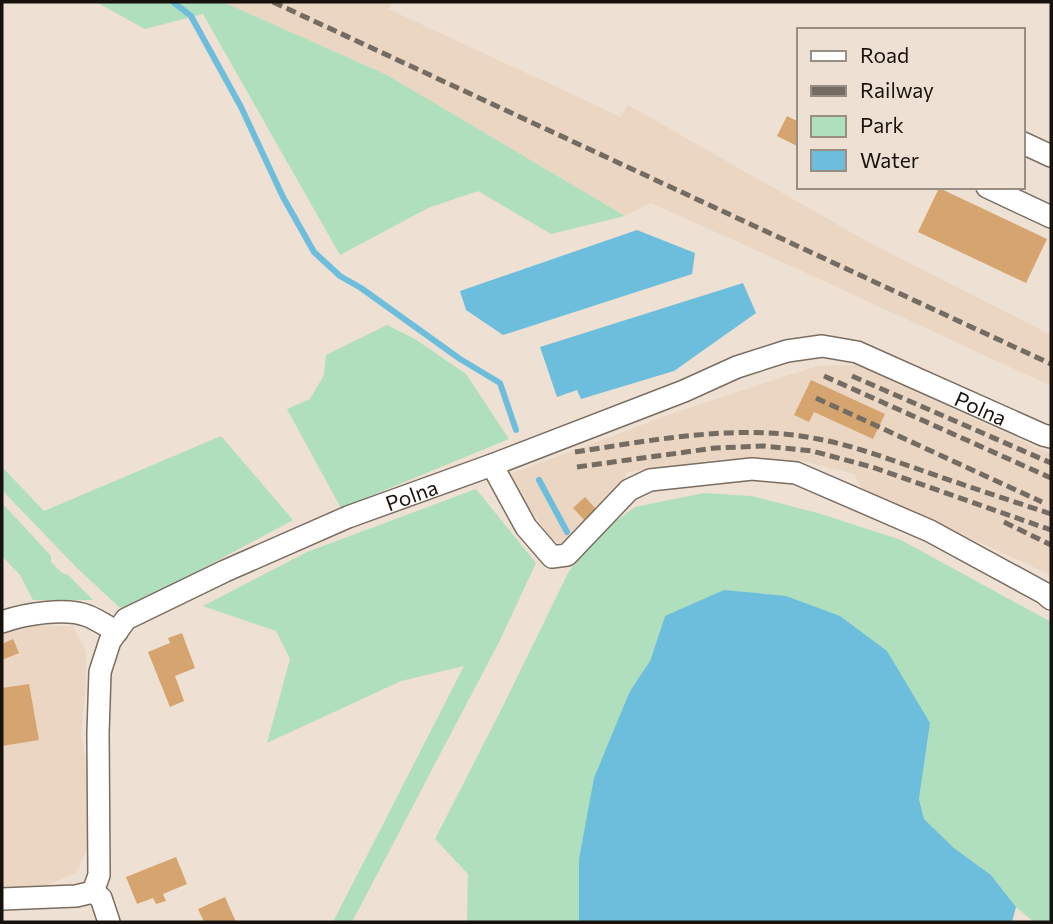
<svg xmlns="http://www.w3.org/2000/svg" width="1053" height="924" font-family="Commissioner,sans-serif">
<rect width="100%" height="100%" fill="#eee0d2"/>
<!-- built -->
<g fill="#ead6c2">
<polygon points="223,2 393,2 389,9 386,8 621,117 628,105 868,242 1051,335 1051,386 800,270 651,203 625,216 387,75"/>
<polygon points="857,365 1051,454 1051,575 861,488 854,474 807,462 760,459 712,460 666,468 627,472 615,496 572,540 560,543 550,538 508,475 671,414 817,366"/>
<polygon points="27,626 73,626 86,652 86,685 81,735 90,781 89,845 76,873 47,885 2,889 2,633"/>
</g>
<!-- green -->
<g fill="#b0dfbe">
<polygon points="96,2 223,2 387,75 625,216 551,234 478,191 428,208 340,255 203,14 145,29"/>
<polygon points="387,325 415,339 466,374 509,439 341,508 287,409 310,399 324,375 326,355"/>
<polygon points="221,436 293,520 129,608 119,607 76,567 2,490 2,467 44,511"/>
<polygon points="476,489 536,563 499,642 352,922 333,922 464,666 401,681 267,743 290,659 276,631 203,606 307,552"/>
<polygon points="704,493 752,496 821,514 901,540 1051,622 1051,922 1034,922 1016,907 991,875 954,848 924,819 919,799 930,723 665,616 650,661 630,691 579,859 579,922 467,922 468,874 435,839 503,706 568,573 594,537 635,507"/>
<polygon points="2,503 51,556 51,562 62,573 68,575 93,600 33,600 20,575 2,556"/>
</g>
<!-- water -->
<g fill="#6dbedc">
<polygon points="637,230 695,253 692,274 503,335 466,310 460,291"/>
<polygon points="743,283 756,313 674,371 581,399 577,390 557,397 540,347"/>
<polygon points="724,590 786,596 840,616 887,651 930,723 919,799 924,819 954,848 991,875 1016,907 1012,922 579,922 579,859 594,778 630,691 650,661 665,616"/>
</g>
<g fill="none" stroke-linecap="round" stroke-linejoin="round">
<!-- stream -->
<g stroke="#6dbedc" stroke-width="6">
<polyline points="173,2 191,16 241,107 283,197 314,252 340,276 361,288 460,359 500,383 516,430"/>
<polyline points="539,480 567,532"/>
</g>
</g>
<!-- building -->
<g fill="#d5a46f">
<polygon points="787,116 799,122 799,147 777,136"/>
<polygon points="939,188 1047,239 1026,283 918,232"/>
<polygon points="811,380 885,414 873,439 814,412 809,422 794,415"/>
<polygon points="585,497 599,512 587,523 573,508"/>
<polygon points="182,633 195,668 175,676 184,701 170,707 148,652 170,643 168,638"/>
<polygon points="13,639 19,653 2,660 2,644"/>
<polygon points="29,684 39,740 2,746 2,688"/>
<polygon points="176,857 187,884 163,894 166,901 156,904 153,898 137,904 126,877"/>
<polygon points="225,897 236,922 204,922 198,909"/>
</g>
<g fill="none" stroke-linecap="round" stroke-linejoin="round">
<defs>
<g id="minor">
<polyline points="1023,143 1051,156"/>
<polyline points="987,187 1051,217"/>
<polyline points="492,465 526,527 552,557 567,555 629,490 650,480 752,469 796,473 930,531 1044,593 1051,599"/>
<path d="M2 622C24 614 66 607 88 616 98 620 108 627 117 632"/>
<polyline points="93,892 101,898 109,922"/>
<path id="s1" d="M2 899 76 896 93 892 99 875 98 733 100 672 110 641 126 619 225 571 348 517 492 465 684 391 737 367 787 351 822 346 857 352 1043 435 1051 437"/>
</g>
</defs>
<!-- minor casing -->
<use href="#minor" stroke="#7a6d61" stroke-width="24"/>
<!-- minor -->
<use href="#minor" stroke="#fff" stroke-width="21"/>
<!-- rail -->
<g stroke="#746b63" stroke-width="5" stroke-dasharray="10 5" stroke-linecap="butt">
<polyline points="273,2 1051,364"/>
<polyline points="824,376 1051,478"/>
<polyline points="852,376 1051,463"/>
<polyline points="816,398 1042,502"/>
<path d="M575 452C654 440 739 423 818 439 851 445 883 457 915 468 960 484 1006 499 1051 514"/>
<polyline points="577,467 715,448 764,446 812,451 872,467 1051,530"/>
<polyline points="1004,522 1051,545"/>
</g>
</g>
<g text-anchor="middle" dominant-baseline="central" stroke-width="5" stroke-linejoin="round" paint-order="stroke">
<!-- street labels -->
<g font-size="21" fill="#17120e" stroke="#eee0d2">
<text stroke="none"><textPath href="#s1" startOffset="1293">Polna</textPath></text>
<text stroke="none"><textPath href="#s1" startOffset="684">Polna</textPath></text>
</g>
</g>
<!-- border -->
<rect width="1053" height="924" fill="none" stroke="#17120e" stroke-width="7"/>
<!-- legend -->
<rect x="797" y="28" width="228" height="161" fill="#eee0d2" stroke="#988e84" stroke-width="2"/>
<rect x="811" y="51" width="35" height="10" fill="#ffffff" stroke="#988e84" stroke-width="2"/>
<text x="860" y="63" font-size="21" fill="#17120e">Road</text>
<rect x="811" y="86" width="35" height="10" fill="#746b63" stroke="#988e84" stroke-width="2"/>
<text x="860" y="98" font-size="21" fill="#17120e">Railway</text>
<rect x="811" y="116" width="35" height="21" fill="#b0dfbe" stroke="#988e84" stroke-width="2"/>
<text x="860" y="133" font-size="21" fill="#17120e">Park</text>
<rect x="811" y="150" width="35" height="21" fill="#6dbedc" stroke="#988e84" stroke-width="2"/>
<text x="860" y="168" font-size="21" fill="#17120e">Water</text>
</svg>
